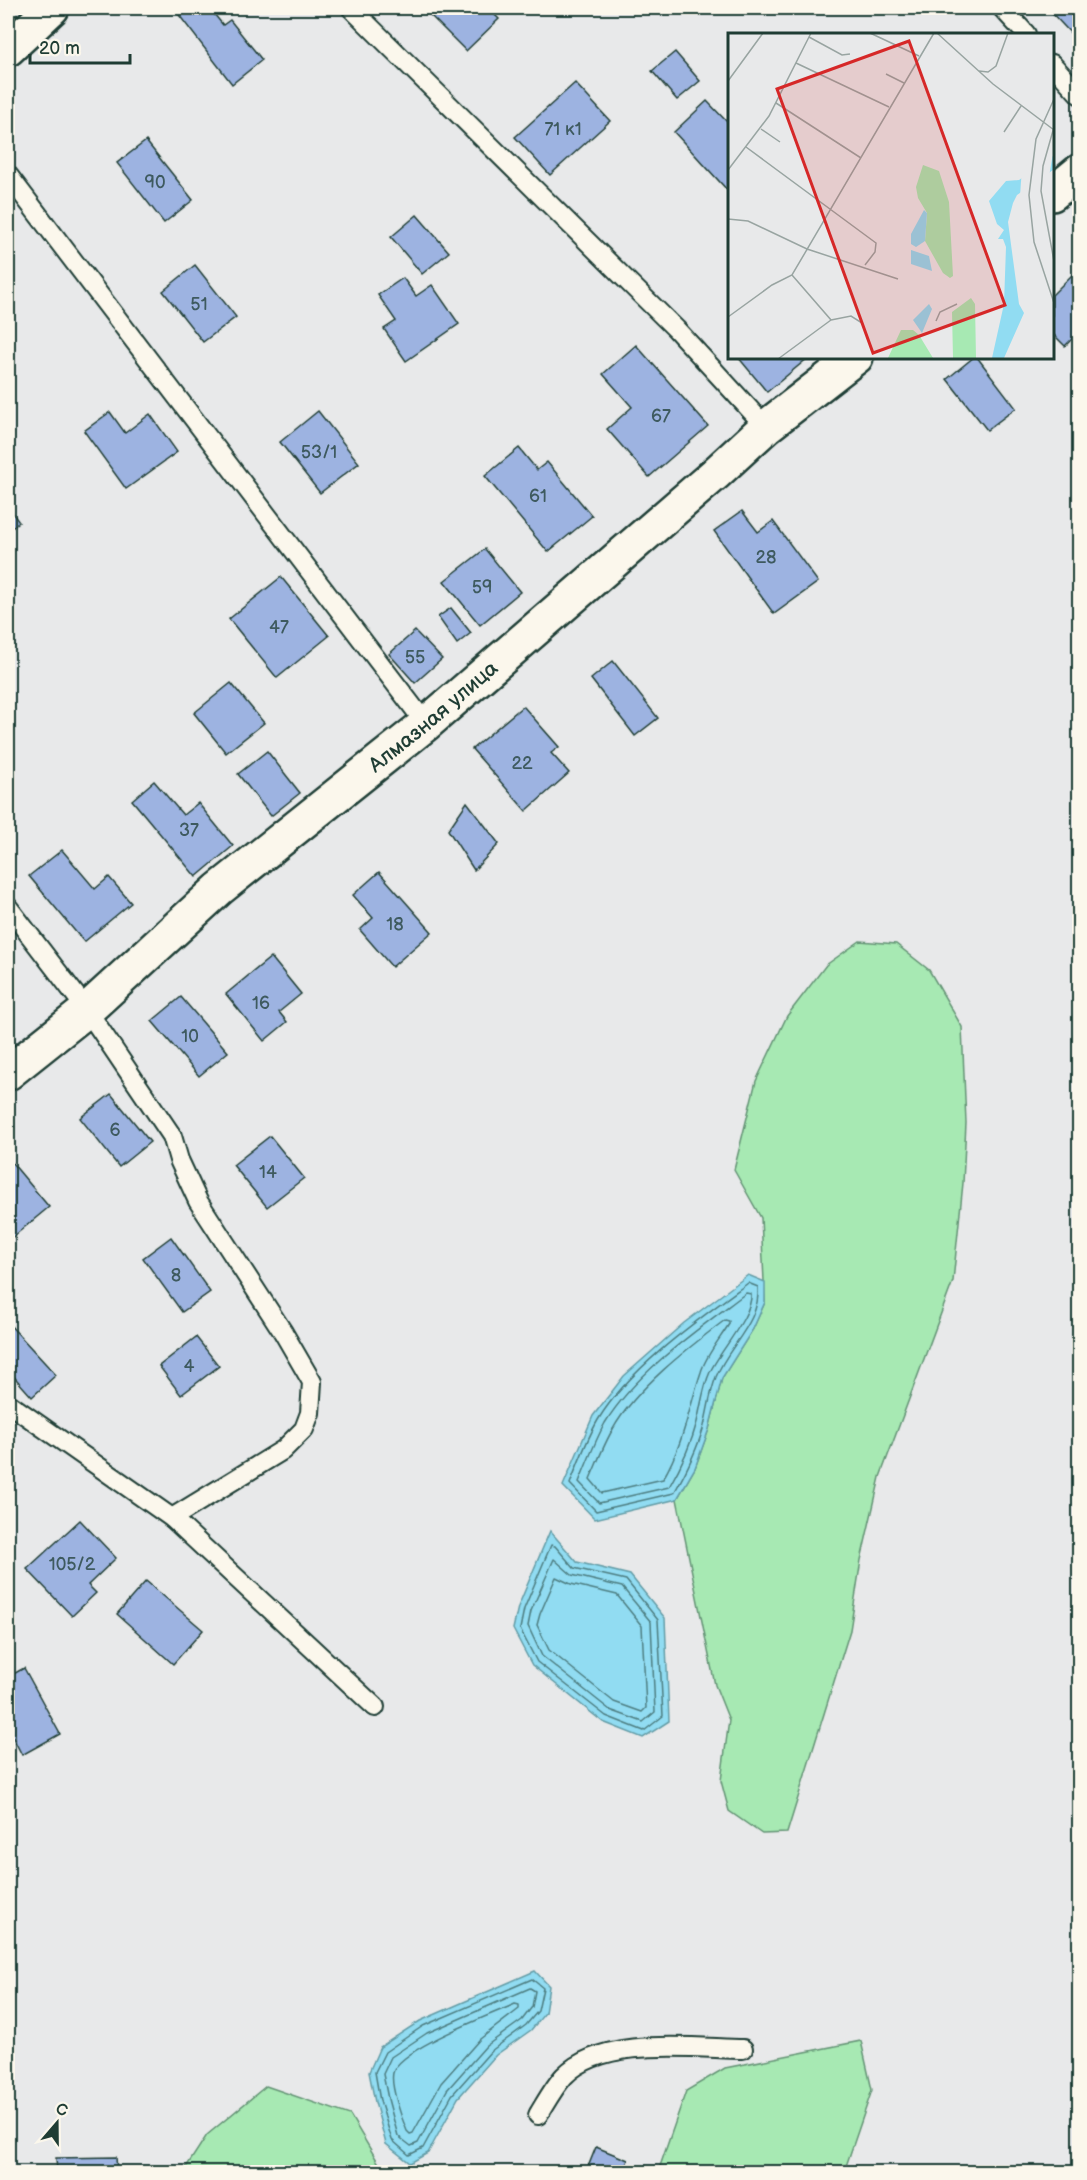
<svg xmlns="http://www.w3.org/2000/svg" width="1087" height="2180" font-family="'Balsamiq Sans',sans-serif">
<rect width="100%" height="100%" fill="#e8e9ea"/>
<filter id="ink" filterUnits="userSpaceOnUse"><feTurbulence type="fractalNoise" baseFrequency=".0167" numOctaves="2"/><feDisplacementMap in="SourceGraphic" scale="12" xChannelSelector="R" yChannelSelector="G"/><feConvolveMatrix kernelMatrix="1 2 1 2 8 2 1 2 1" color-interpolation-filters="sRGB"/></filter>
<g filter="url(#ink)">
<!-- green -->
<g fill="#a7e9b3" stroke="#639374" stroke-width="1.5">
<polygon points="860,941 896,944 929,970 962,1027 966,1123 963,1183 953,1281 880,1477 861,1560 850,1630 787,1833 762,1834 729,1811 721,1781 729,1720 715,1685 677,1499 695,1468 709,1429 722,1378 753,1329 765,1302 761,1218 734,1170 756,1081 787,1016 826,965"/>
<polygon points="861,2041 872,2090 844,2172 658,2172 686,2091 725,2068"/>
<polygon points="266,2086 350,2115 384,2172 183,2172 207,2135"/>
</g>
<!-- water -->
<g fill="#91dcf2" stroke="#639ca6" stroke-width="1.5">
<polygon points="748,1275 765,1282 765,1302 753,1329 722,1378 709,1429 695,1468 677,1499 595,1519 563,1486 593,1416 624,1376 684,1323"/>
<polygon points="550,1531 577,1562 630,1575 665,1618 669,1721 643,1738 603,1722 532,1665 513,1629 518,1607"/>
<polygon points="535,1971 549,1986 545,2013 531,2030 496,2055 458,2098 428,2153 410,2163 386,2144 375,2102 369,2072 380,2047 420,2021"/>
</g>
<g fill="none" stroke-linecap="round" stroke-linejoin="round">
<!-- shore -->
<g stroke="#4d7d80" stroke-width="1.5">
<path d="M748 1283 758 1287C761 1322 728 1346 716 1377 710 1392 708 1410 704 1426 697 1450 686 1472 674 1493L596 1511 570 1484C578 1463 587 1439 598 1420 629 1368 699 1319 748 1283Z"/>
<path d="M746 1293 751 1294C753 1315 719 1352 710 1372 703 1387 701 1406 697 1422 691 1445 681 1466 669 1487L599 1503 579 1482C587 1463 595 1441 605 1423 638 1370 697 1330 746 1293Z"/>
<path d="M725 1320 729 1321V1324C720 1339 706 1355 701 1372 688 1411 684 1443 663 1479L602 1493 590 1479C597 1463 604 1444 613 1429 636 1388 688 1348 725 1320Z"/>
<polygon points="551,1545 555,1546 574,1568 626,1580 658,1620 663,1716 644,1731 606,1716 537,1662 520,1629 524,1609"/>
<polygon points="554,1559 572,1575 622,1587 651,1622 655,1712 643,1722 610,1710 542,1656 528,1626 531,1611"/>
<polygon points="556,1577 571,1584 617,1595 642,1626 646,1708 642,1712 614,1702 549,1650 537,1625 540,1614"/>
<polygon points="532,1979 543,1988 538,2011 526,2025 491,2051 452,2095 423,2148 409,2155 392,2140 380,2101 375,2072 385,2052 423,2026"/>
<polygon points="530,1988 535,1991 532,2007 522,2020 486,2046 447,2090 418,2143 411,2146 398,2136 388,2099 383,2074 391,2057 427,2033"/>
<path d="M515 2004 519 2005V2009L480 2039 441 2083 413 2133 410 2134 407 2131C402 2119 390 2086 393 2073 398 2049 491 2015 515 2004Z"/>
</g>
</g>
<!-- building -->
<g fill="#9db3e1" stroke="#1f3d34" stroke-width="1.5">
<polygon points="189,8 209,8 223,25 230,20 262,60 232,84 179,15"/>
<polygon points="423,8 488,8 499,19 466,51"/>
<polygon points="1047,8 1080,8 1080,42 1079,42"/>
<polygon points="675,52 700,81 677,100 652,71"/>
<polygon points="575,83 610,121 550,175 515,137"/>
<polygon points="707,101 730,125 730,193 674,132"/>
<polygon points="146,141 193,200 164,223 117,163"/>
<polygon points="417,215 449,252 422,274 391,237"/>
<polygon points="195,265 236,317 203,342 163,291"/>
<polygon points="1073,274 1080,281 1080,331 1065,346 1052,333 1052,295"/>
<polygon points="403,278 416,296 432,285 459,324 406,361 384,329 396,321 378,295"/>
<polygon points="636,345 708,426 649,477 607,429 632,407 603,374"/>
<polygon points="738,357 809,357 767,392"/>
<polygon points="974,357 977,357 1016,408 987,430 947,379"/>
<polygon points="318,411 359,463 320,493 280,442"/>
<polygon points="110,412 125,433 150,414 177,452 126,489 84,431"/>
<polygon points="519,448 537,470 547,462 592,516 548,552 485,476"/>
<polygon points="8,507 19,522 8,531"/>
<polygon points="742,511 758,532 773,521 818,582 774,614 714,531"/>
<polygon points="485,549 520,592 480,625 444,581"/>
<polygon points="281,577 329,636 277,678 229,619"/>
<polygon points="451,608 471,633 457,644 438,617"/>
<polygon points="415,631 442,659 415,683 389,654"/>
<polygon points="613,661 658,718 635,736 591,679"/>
<polygon points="231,683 264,723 226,753 194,713"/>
<polygon points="523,706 559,747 551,753 569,773 526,811 472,749"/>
<polygon points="267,751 300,793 271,816 238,774"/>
<polygon points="154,781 183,815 198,803 233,846 196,877 132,800"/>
<polygon points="467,802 499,844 474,870 448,830"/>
<polygon points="62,850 95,889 109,877 131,903 84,942 29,876"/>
<polygon points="379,872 432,932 392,967 360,930 373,918 353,895"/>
<polygon points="271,957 301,994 279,1012 287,1022 264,1041 226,994"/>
<polygon points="181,997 228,1052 199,1076 152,1021"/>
<polygon points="111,1094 150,1142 119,1167 80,1118"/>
<polygon points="270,1136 304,1178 267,1207 233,1165"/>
<polygon points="8,1158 49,1207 8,1241"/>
<polygon points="171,1237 210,1292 182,1312 143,1258"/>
<polygon points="8,1323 56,1375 32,1397 8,1370"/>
<polygon points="196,1337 219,1366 181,1395 159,1366"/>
<polygon points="80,1520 116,1558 88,1585 96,1593 72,1616 27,1569"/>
<polygon points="146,1581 203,1630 173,1664 117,1614"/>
<polygon points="24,1668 60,1734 22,1755 8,1728 8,1677"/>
<polygon points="596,2147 628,2160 623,2172 586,2172"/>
<polygon points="116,2157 117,2172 57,2172 56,2158"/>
</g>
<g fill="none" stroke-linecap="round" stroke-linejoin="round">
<defs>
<g id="service">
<polyline points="351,8 676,329 766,427"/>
<polyline points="1002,8 1026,34"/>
<polyline points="1052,64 1080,95"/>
<polyline points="8,175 426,724"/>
<polyline points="8,907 87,1010 172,1136 179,1160 198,1201 283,1332 312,1382 310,1413 304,1429 283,1450 172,1518"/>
<polyline points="8,1403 172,1518 375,1707"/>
<path d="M538 2115C546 2102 554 2087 564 2076 603 2036 691 2048 743 2049"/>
</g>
<g id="minor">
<polyline points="8,49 52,8"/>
<polyline points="1052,194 1080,171"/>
<path id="s1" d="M8 1073 87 1010 219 889 426 724 715 474 766 427 856 357"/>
</g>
</defs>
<!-- service casing -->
<use href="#service" stroke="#1f3d34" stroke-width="22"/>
<!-- minor casing -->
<use href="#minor" stroke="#1f3d34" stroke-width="38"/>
<!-- service -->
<use href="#service" stroke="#fbf7ec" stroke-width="18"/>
<!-- minor -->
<use href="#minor" stroke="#fbf7ec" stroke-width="33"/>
</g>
</g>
<g text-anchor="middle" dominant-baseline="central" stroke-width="4.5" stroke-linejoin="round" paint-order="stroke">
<!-- number labels -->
<g font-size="18" fill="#3e5a5f">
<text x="563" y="129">71 к1</text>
<text x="155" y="182">90</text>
<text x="199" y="304">51</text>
<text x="661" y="416">67</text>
<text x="319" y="452">53/1</text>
<text x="538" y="496">61</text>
<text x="766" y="557">28</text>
<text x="482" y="587">59</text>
<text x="279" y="627">47</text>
<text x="415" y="657">55</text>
<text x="522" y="763">22</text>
<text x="189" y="830">37</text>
<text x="395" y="924">18</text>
<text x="261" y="1003">16</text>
<text x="190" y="1036">10</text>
<text x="115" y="1130">6</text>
<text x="268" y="1172">14</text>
<text x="176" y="1275">8</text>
<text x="189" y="1366">4</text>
<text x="72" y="1564">105/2</text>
</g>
<!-- street labels -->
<g font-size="21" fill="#1f3d34" stroke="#fbf7ec">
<text stroke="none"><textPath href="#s1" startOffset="555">Алмазная улица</textPath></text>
</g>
</g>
<!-- overview -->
<g transform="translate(728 33)">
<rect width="326" height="326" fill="#e8e9ea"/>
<path d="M195 132 211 138 221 169 225 243 222 245 215 240 197 208 199 180 190 165 188 154ZM243 265 247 271 248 325H225L224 279ZM173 297H185L191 302 205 325H160Z" fill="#a7e9b3"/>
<path d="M325 123V137L289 162 285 170 280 189 291 271 296 280 276 325H264L276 271 278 214 275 206H270L276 197 269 191 261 168 278 148 291 147ZM196 177 199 180 197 208 188 214 183 211V201ZM183 217 201 223 204 238 183 231ZM201 271 204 276 194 300 185 287Z" fill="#91dcf2"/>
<path d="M325 120 321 144 292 163 294 134Z" fill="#e8e9ea"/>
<path fill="none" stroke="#98a4a1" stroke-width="1.5" d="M142 0 191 23M209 0 265 51 326 97M81 4 114 22 122 21M68 30 161 74M251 38 260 39 268 33 280 0M158 41 176 50M0 48 35 0M326 66 308 106 301 162 306 209 326 270M48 70 133 125M326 94 315 133 313 158 326 228M33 96 52 109M276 99 293 73M18 114 148 210 147 219 137 232M0 137 41 83 83 0M0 186 20 188 79 216 170 246M0 284 44 252 64 242 206 0M103 287 123 283 134 290M208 288 212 279 229 271M50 326 103 287 64 242"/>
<path fill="#d62828" fill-opacity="0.15" stroke="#d62828" stroke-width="3" d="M181 8 277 272 145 320 49 56Z"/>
<rect width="326" height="326" fill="none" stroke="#1f3d34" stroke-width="3"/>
</g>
<!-- margin -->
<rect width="1087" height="2180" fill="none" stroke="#fbf7ec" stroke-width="30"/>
<rect x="15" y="15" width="1057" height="2150" fill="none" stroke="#1f3d34" stroke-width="2" filter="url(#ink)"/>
<!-- north arrow -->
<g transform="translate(57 2123) rotate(20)" stroke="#fbf7ec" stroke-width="4.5" paint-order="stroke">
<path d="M0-4.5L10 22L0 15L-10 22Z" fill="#1f3d34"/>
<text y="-9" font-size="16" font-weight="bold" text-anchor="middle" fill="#1f3d34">С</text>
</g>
<!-- scale -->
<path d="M30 54v9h100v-9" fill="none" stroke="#1f3d34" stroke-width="3"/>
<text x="39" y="54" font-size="18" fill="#1f3d34" stroke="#fbf7ec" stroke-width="4.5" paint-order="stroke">20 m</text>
</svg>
